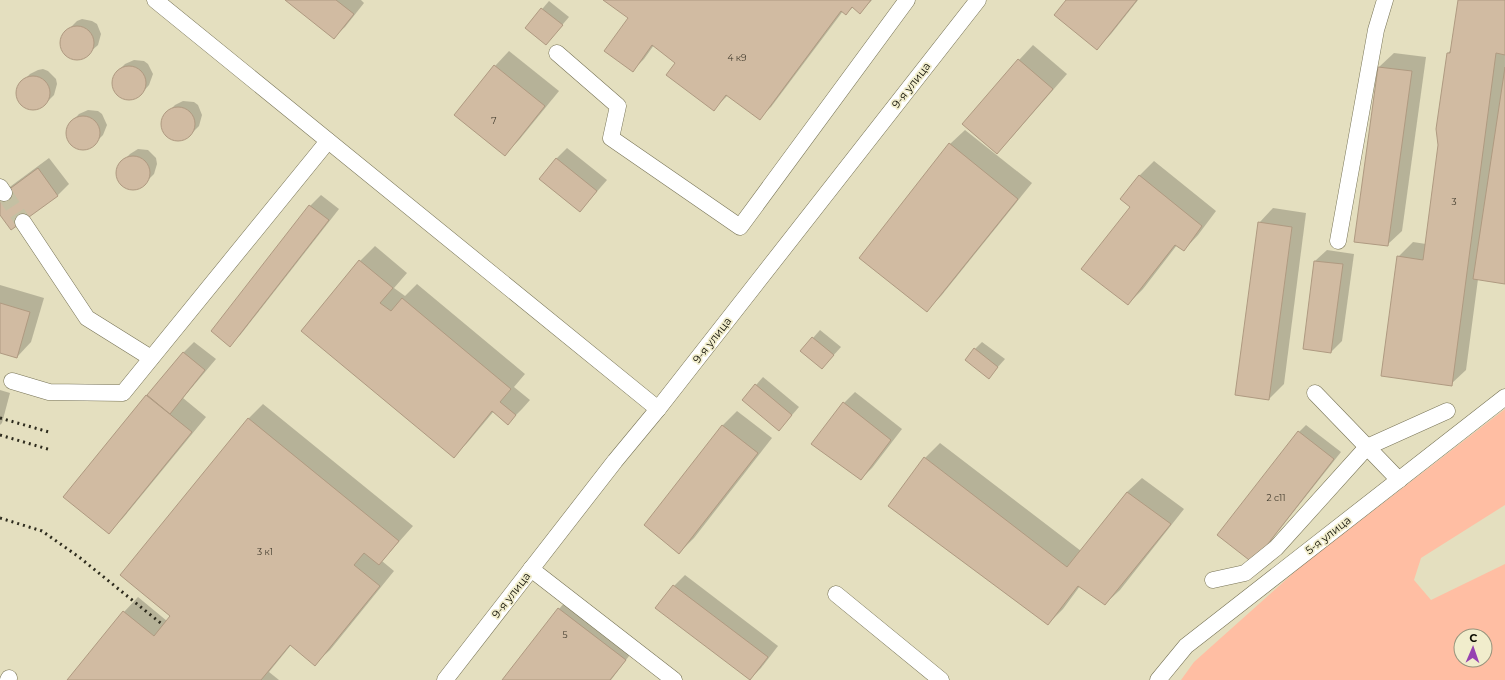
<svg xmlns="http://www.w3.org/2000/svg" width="1505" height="680" font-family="Montserrat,sans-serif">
<rect width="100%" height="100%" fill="#e4dfbf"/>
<!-- green -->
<path fill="#ffbea3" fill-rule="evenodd" d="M1505 409V505L1421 558 1414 580 1431 600 1505 564V680H1181L1194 662 1299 568ZM1461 636H1485V660H1461Z"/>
<!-- shadow -->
<g fill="#0003">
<polygon points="287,0 361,0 364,3 345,27 333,38"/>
<polygon points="605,0 872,0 860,12 853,7 846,14 843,11 771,107 759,118 728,95 714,109 677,63 654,45 644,59 632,71 629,18"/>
<polygon points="1068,0 1138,0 1111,34 1097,49"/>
<polygon points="1459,0 1505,0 1505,283 1478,279 1466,370 1451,384 1398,257 1413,242 1426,244 1439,145 1448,53 1452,49"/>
<polygon points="549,1 569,17 546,44 526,28"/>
<polygon points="82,19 92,21 97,24 101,34 98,45 90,52 80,58 75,59 65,54 61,45 63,35 77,21"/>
<polygon points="1033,45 1067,74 1011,138 997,153 1019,60"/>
<polygon points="509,51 559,91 519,140 505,154 455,114 495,66"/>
<polygon points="1394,53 1426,57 1402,231 1387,245 1379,67"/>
<polygon points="134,60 144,61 148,64 153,74 149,85 142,93 132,99 127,99 117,94 113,85 113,81 117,72 125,64"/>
<polygon points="43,69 48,71 56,79 57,84 54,95 46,103 37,109 26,108 22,104 17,95 17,91 22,82 30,74 38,70"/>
<polygon points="183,101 194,102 198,105 202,115 199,126 191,134 182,140 171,138 164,131 162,122 167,113 175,105"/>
<polygon points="88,110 98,111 102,114 107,125 103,135 91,147 81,149 71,144 67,136 68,126 79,114"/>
<polygon points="965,130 1032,183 941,296 927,310 950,144"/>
<polygon points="567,148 607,180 580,211 556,159"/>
<polygon points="138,149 148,150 156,158 157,164 154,174 146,182 137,188 126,187 119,179 117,175 119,165 130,154"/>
<polygon points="49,158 69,184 58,195 11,229 0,214 3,192"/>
<polygon points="1154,161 1216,211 1198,235 1184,250 1177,245 1143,289 1128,304 1131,207 1139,176"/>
<polygon points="321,195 339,209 241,334 230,345 310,206"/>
<polygon points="1273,208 1306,213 1284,384 1269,399 1259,223"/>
<polygon points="375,246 407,273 394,288 405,296 417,284 525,374 514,387 530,400 522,409 508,423 494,411 468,442 454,456 302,330 360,261"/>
<polygon points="1327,250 1354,254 1342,341 1331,352 1315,261"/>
<polygon points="0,285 44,298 31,342 17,357 0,352"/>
<polygon points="820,330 841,347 822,368 813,338"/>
<polygon points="194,342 216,359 183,398 206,417 123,518 108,532 64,497 147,396 183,353"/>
<polygon points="982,342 1005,359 989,377 975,349"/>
<polygon points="763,377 799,407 786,422 743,400"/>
<polygon points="0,390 10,393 2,423 0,425"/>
<polygon points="855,392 902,429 872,468 861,479 844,403"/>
<polygon points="263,404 413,526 382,561 394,571 330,650 315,664 291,645 269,672 279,680 68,680 124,612 138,597 167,621 171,616 121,575 249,418"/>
<polygon points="737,411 772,438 694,538 679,553 723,425"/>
<polygon points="1306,425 1341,452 1260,554 1299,432"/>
<polygon points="940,443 1081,551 1127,492 1142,478 1184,509 1120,590 1105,604 1080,586 1063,609 1048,624 889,506 925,458"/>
<polygon points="685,575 778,646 761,668 750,679 674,586"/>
<polygon points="566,601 632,652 611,680 503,680 559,609"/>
</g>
<!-- building -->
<g fill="#d1bba2" stroke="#af9a81">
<polygon points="285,0 336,0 354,14 334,39"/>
<polygon points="603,0 871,0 860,14 852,7 846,15 841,11 760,120 726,95 714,111 666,75 675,63 652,45 633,72 604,51 628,18"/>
<polygon points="1066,0 1137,0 1097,50 1054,15"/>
<polygon points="1458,0 1505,0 1505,55 1496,53 1452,386 1381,376 1397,256 1423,260 1438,145 1436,129 1447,53 1450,53"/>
<polygon points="541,8 563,25 546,45 525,28"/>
<circle cx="77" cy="43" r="17"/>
<polygon points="1018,59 1053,89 997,154 962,124"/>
<polygon points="494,65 545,106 505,156 454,115"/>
<circle cx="129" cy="83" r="17"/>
<polygon points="1378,67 1412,71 1388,246 1354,242"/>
<polygon points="1505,67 1505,284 1473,279"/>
<circle cx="33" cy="93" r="17"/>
<circle cx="178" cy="124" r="17"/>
<circle cx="83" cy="133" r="17"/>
<polygon points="949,143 1018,199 927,312 859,258"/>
<circle cx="133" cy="173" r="17"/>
<polygon points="556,158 597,191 580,212 539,179"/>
<polygon points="38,168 58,196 11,230 0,215 0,196"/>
<polygon points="1139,175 1202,226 1184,251 1175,245 1128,305 1081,269 1130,207 1120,199"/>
<polygon points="309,205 329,220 230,347 211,331"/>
<polygon points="1258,222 1292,227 1269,400 1235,395"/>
<polygon points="359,260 393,288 380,303 391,311 402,298 511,389 500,402 516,415 508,425 492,411 454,458 301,331"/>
<polygon points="1314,261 1343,264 1331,353 1303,349"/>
<polygon points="0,303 30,312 17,358 0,353"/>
<polygon points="812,337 834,355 822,369 800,351"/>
<polygon points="974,348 998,367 989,379 965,360"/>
<polygon points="183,352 205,370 170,414 147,395"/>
<polygon points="755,384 792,415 779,431 742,400"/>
<polygon points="146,395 192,432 109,534 63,497"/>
<polygon points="843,402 891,440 861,480 811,444"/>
<polygon points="248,418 399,541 379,565 364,553 354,565 380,586 315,666 290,645 261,680 67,680 123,611 154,636 170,616 120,575"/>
<polygon points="722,425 758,453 679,554 644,525"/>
<polygon points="1298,431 1334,459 1253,563 1217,535"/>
<polygon points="924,457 1067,567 1127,492 1171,524 1105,605 1078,586 1048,625 888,506"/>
<polygon points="673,585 768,657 750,680 655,608"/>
<polygon points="558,608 626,660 610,680 502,680"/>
</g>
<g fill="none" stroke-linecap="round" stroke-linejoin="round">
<!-- minor-tunnel -->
<polyline stroke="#c4c0a3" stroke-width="16" stroke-dasharray="16 8" stroke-linecap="butt" points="4,193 23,222"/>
<defs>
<g id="minor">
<polyline points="155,0 658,409"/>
<polyline points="557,53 618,106 611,138 740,227 907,0"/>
<polyline points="0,187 4,193"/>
<polyline points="23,222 87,318 151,358"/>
<polyline points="1338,241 1376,30 1385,0"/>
<polyline points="12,381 49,392 123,393 328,141"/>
<polyline points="1315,393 1399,480"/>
<polyline points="531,569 674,680"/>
<polyline points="1213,580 1245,573 1276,548 1367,447 1447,411"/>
<polyline points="836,594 941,680"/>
<polyline points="8,680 9,678"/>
<polyline points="445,680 615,461 658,409 978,0"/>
<polyline points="1158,680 1186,646 1505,397"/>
</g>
</defs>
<!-- minor casing -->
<use href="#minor" stroke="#777356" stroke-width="17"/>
<!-- minor -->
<use href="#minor" stroke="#fff" stroke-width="16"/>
<!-- rail -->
<g stroke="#2d2b1d" stroke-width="3" stroke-dasharray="2 4" stroke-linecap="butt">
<polyline points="0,418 49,432"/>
<polyline points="0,435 51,450"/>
<polyline points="0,518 42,531 79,557 163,625"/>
</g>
</g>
<g text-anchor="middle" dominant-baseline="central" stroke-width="3.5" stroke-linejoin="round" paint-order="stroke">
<!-- number labels -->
<g font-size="9" fill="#403a2c">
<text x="737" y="57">4 к9</text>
<text x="494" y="120">7</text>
<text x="1454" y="201">3</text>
<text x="1276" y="497">2 с11</text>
<text x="265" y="551">3 к1</text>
<text x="565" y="634">5</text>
</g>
<!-- street labels -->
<g font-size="11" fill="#100f04" stroke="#f1edcc">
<text transform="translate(911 85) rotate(-52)">9-я улица</text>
<text transform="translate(712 340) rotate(-52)">9-я улица</text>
<text transform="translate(1328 535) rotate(-38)">5-я улица</text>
<text transform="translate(511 595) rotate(-52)">9-я улица</text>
</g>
</g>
<!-- north arrow -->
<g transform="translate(1473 648) rotate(2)"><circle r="19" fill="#f1edcc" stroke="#97947c"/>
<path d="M0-3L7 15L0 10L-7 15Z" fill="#9642b1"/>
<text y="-6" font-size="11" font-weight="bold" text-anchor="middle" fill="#100f04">С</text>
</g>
</svg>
